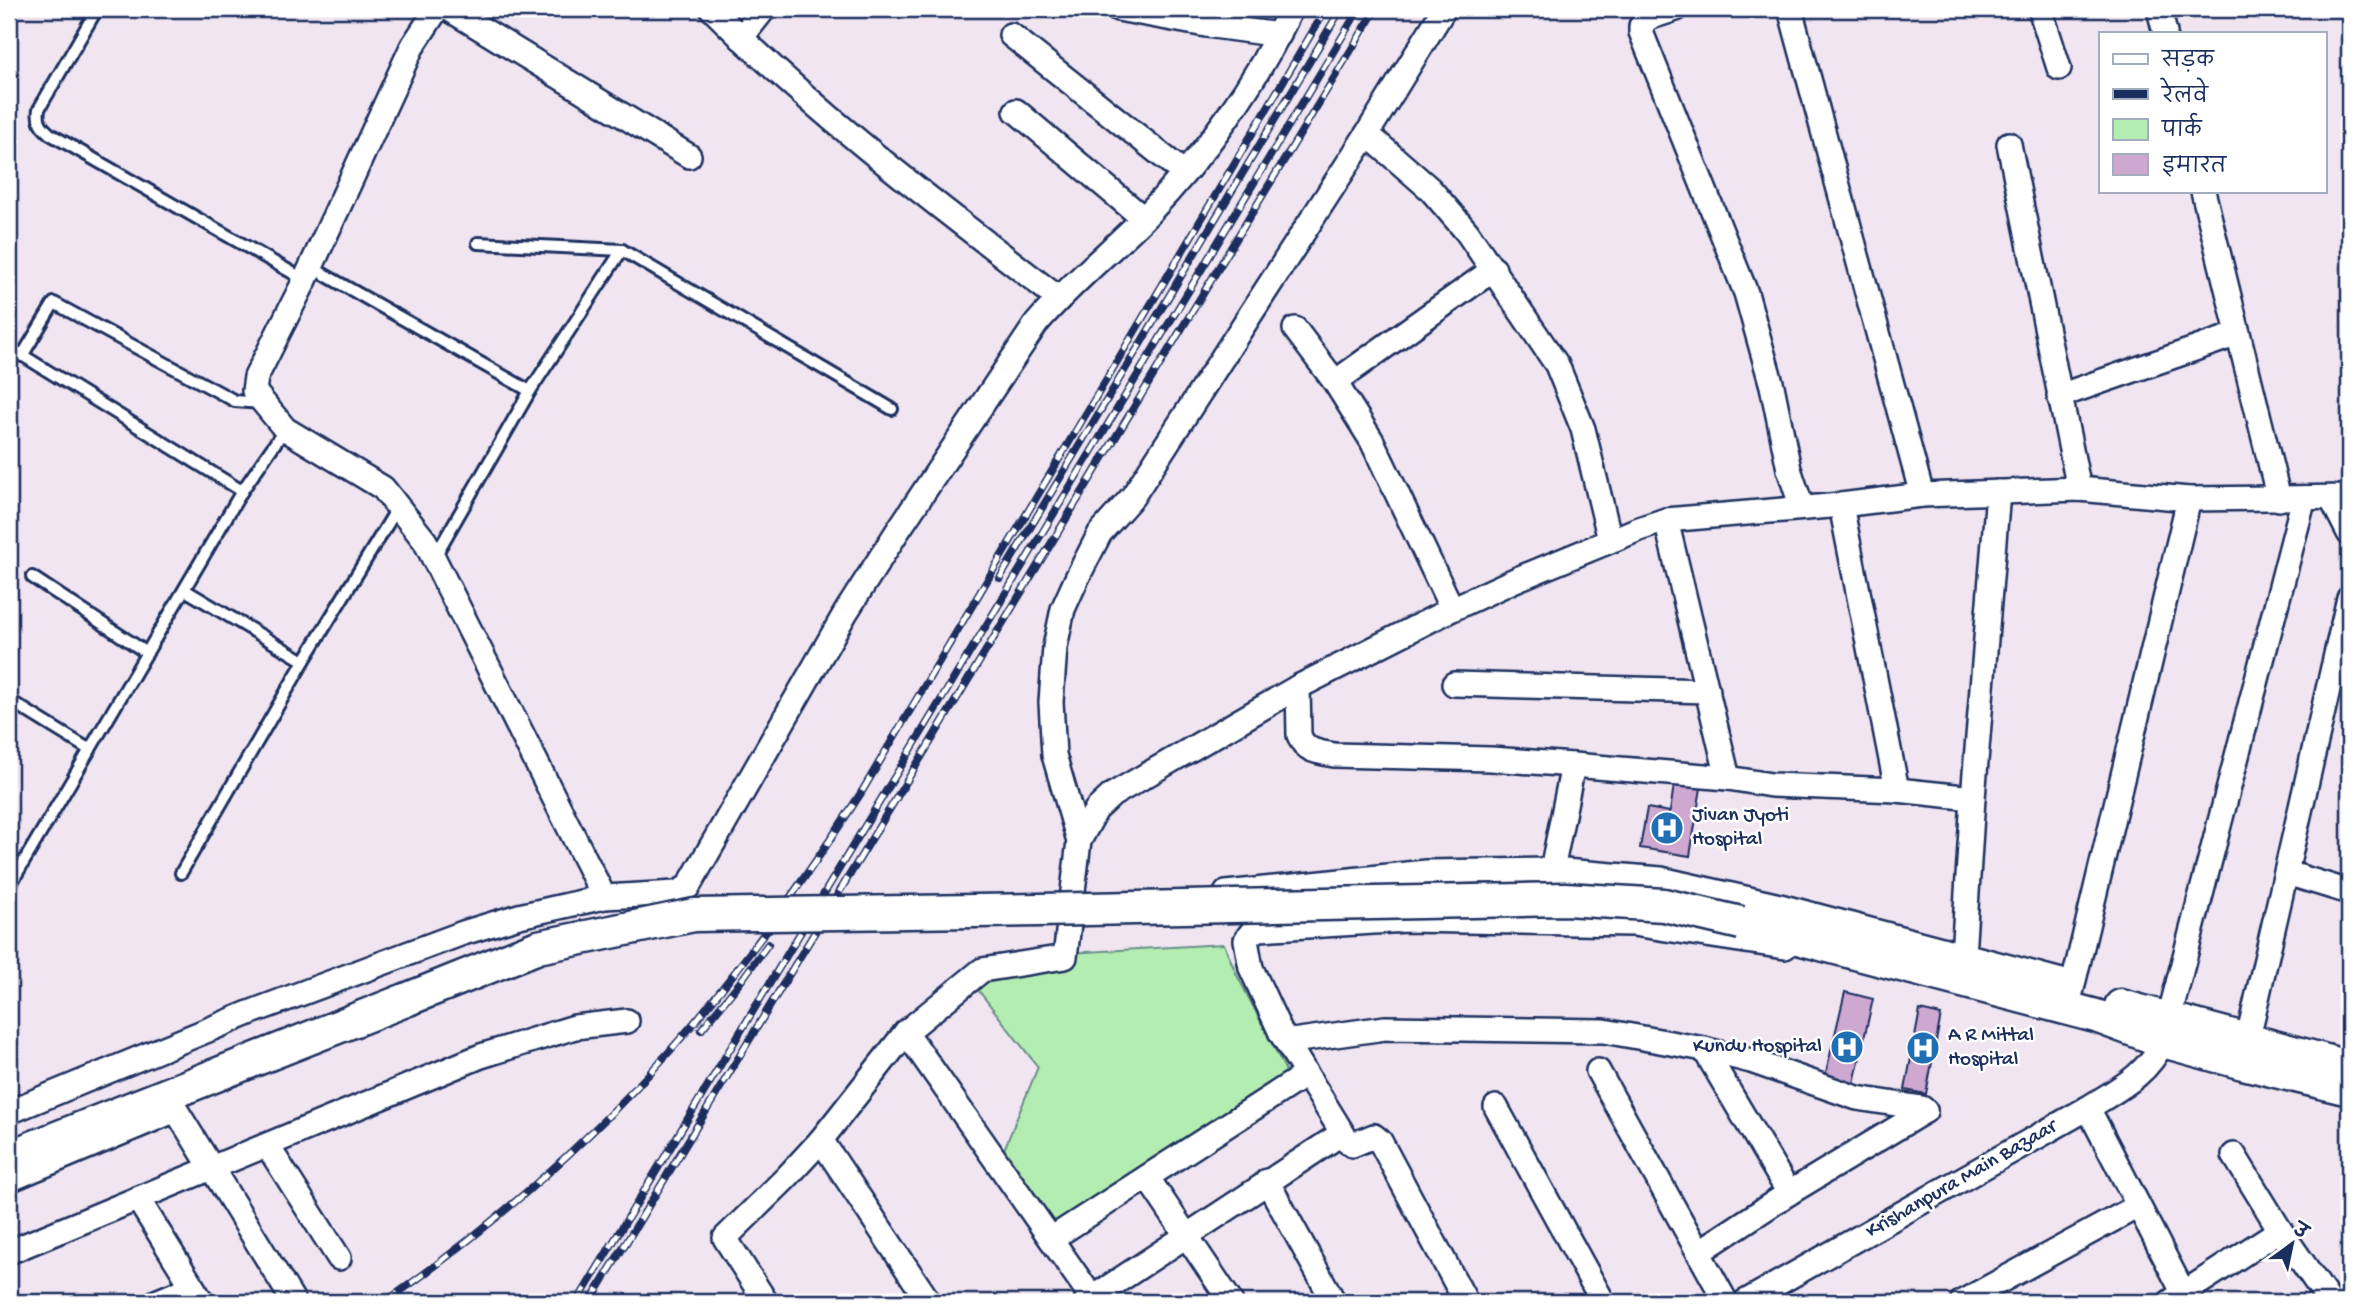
<svg xmlns="http://www.w3.org/2000/svg" width="2358" height="1311" font-family="'Gochi Hand','Playpen Sans Deva',sans-serif">
<rect width="100%" height="100%" fill="#f0e5f1"/>
<filter id="ink" filterUnits="userSpaceOnUse"><feTurbulence type="fractalNoise" baseFrequency=".0143" numOctaves="2"/><feDisplacementMap in="SourceGraphic" scale="14" xChannelSelector="R" yChannelSelector="G"/><feConvolveMatrix kernelMatrix="1 2 1 2 8 2 1 2 1" color-interpolation-filters="sRGB"/></filter>
<g filter="url(#ink)">
<!-- green -->
<polygon fill="#b4edb1" stroke="#688e88" stroke-width="2" points="1224,944 1236,973 1289,1077 1049,1227 1001,1157 1038,1067 972,982 998,957"/>
<!-- building -->
<g fill="#cea8d1" stroke="#1b2f5e" stroke-width="2">
<polygon points="1677,764 1704,769 1690,856 1640,848 1647,808 1670,812"/>
<polygon points="1845,992 1873,999 1852,1092 1823,1085"/>
<polygon points="1920,1010 1941,1015 1926,1094 1905,1090"/>
</g>
<g fill="none" stroke-linecap="round" stroke-linejoin="round">
<defs>
<g id="service">
<path d="M97 9 39 109C37 121 41 126 50 134L305 280"/>
<polyline points="478,243 622,250 892,409"/>
<polyline points="311,267 530,391"/>
<polyline points="9,347 242,491"/>
<polyline points="22,356 54,303 235,401 261,403"/>
<polyline points="434,558 530,391 622,250"/>
<polyline points="32,577 147,653"/>
<polyline points="185,590 304,661"/>
<polyline points="9,700 90,750"/>
<polyline points="181,873 304,661 398,507"/>
<polyline points="9,887 242,491 285,429"/>
</g>
<g id="minor">
<polyline points="437,9 412,47 305,280 256,377 254,391 285,429 383,488 425,541 604,897"/>
<polyline points="449,9 689,156"/>
<path d="M712 9C818 116 939 206 1058 298"/>
<polyline points="1118,9 1206,25 1279,35"/>
<polyline points="1676,9 1648,18 1641,26 1641,32 1746,293 1772,386 1789,469 1802,508"/>
<polyline points="1790,9 1922,495"/>
<polyline points="2040,9 2059,68"/>
<polyline points="2159,9 2165,33"/>
<polyline points="1011,35 1184,173"/>
<polyline points="741,38 764,9"/>
<polyline points="1016,111 1143,218"/>
<polyline points="1367,134 1430,189 1467,232 1557,365 1583,429 1610,540"/>
<polyline points="2009,144 2079,489"/>
<polyline points="2203,191 2279,499"/>
<polyline points="1295,329 1335,382 1372,441 1452,609"/>
<polyline points="1335,382 1494,269"/>
<polyline points="2059,396 2238,334"/>
<polyline points="2331,498 2349,533"/>
<polyline points="1841,505 1897,790"/>
<polyline points="1666,520 1728,778"/>
<polyline points="1454,684 1708,691"/>
<path d="M1298 687 1299 735C1305 752 1319 752 1334 755L1491 759 1573 765 1728 778 1771 785 1897 790 1973 798"/>
<polyline points="1079,841 1054,755 1051,702 1055,647 1063,609 1077,578 1100,533 1133,496 1367,134 1444,9"/>
<polyline points="1552,870 1573,765"/>
<polyline points="2287,873 2349,892"/>
<polyline points="1226,893 1426,872 1552,870 1661,879 1784,907 2073,984"/>
<polyline points="1963,956 1973,798 1998,492"/>
<polyline points="2070,997 2189,499"/>
<polyline points="906,1032 1095,1302"/>
<polyline points="1281,1033 1285,1038 1292,1041 1385,1028 1604,1031 1704,1049 1751,1061 1857,1098 1922,1108 1925,1111"/>
<polyline points="1704,1049 1789,1193"/>
<polyline points="2244,1055 2349,598"/>
<polyline points="1598,1071 1726,1302"/>
<polyline points="1496,1107 1603,1302"/>
<polyline points="2088,1108 2184,1294"/>
<path d="M9 1112 249 1013 463 933 519 916 604 897 676 893 688 887 846 612 897 532 1036 324C1070 284 1110 252 1147 215 1204 156 1256 83 1291 9"/>
<polyline points="821,1140 929,1302"/>
<polyline points="267,1145 339,1258"/>
<polyline points="2234,1155 2280,1230 2330,1302"/>
<polyline points="1147,1177 1231,1302"/>
<polyline points="9,1180 176,1110 294,1302"/>
<polyline points="1267,1181 1334,1302"/>
<polyline points="138,1199 202,1302"/>
<polyline points="1051,1239 1305,1075"/>
<polyline points="9,1252 481,1056 575,1027 627,1021"/>
<polyline points="1699,1252 1789,1193 1925,1111"/>
<polyline points="156,1302 192,1287"/>
<polyline points="766,1302 725,1238 786,1178 821,1140 906,1032 982,970 1065,957 1079,841 1096,810 1112,795 1298,687 1452,609 1515,580 1639,529 1666,520 1841,505 1922,495 2079,489 2189,499 2349,497"/>
<polyline points="1086,1302 1341,1134"/>
<polyline points="1466,1302 1380,1141 1374,1136 1352,1145 1348,1142 1281,1033 1251,968 1246,940 1251,933 1259,929 1407,920 1633,924 1785,947"/>
<path d="M1745 1302 2088 1108C2118 1089 2148 1075 2163 1041L2304 498"/>
<polyline points="1962,1302 2138,1206"/>
<polyline points="2170,1302 2280,1230"/>
</g>
<g id="secondary">
<polyline points="1741,923 2096,1016 2163,1041 2243,1063 2349,1089"/>
<polyline points="2121,1006 2341,1065"/>
<polyline points="9,1157 408,999"/>
</g>
</defs>
<!-- service casing -->
<use href="#service" stroke="#1b2f5e" stroke-width="16"/>
<!-- minor casing -->
<use href="#minor" stroke="#1b2f5e" stroke-width="28"/>
<!-- secondary casing -->
<use href="#secondary" stroke="#1b2f5e" stroke-width="37"/>
<!-- service -->
<use href="#service" stroke="#fff" stroke-width="10"/>
<!-- minor -->
<use href="#minor" stroke="#fff" stroke-width="23"/>
<!-- secondary -->
<use href="#secondary" stroke="#fff" stroke-width="32"/>
<defs>
<g id="rail">
<polyline points="1000,578 1341,9"/>
<polyline points="701,1030 741,981 768,944"/>
<path d="M385 1302C499 1223 611 1123 699 1017 758 946 811 870 861 793L1326 9"/>
<polyline points="577,1302 1359,9"/>
<polyline points="590,1302 1376,9"/>
</g>
</defs>
<!-- rail casing -->
<use href="#rail" stroke="#1b2f5e" stroke-width="8"/>
<!-- rail -->
<use href="#rail" stroke="#fff" stroke-width="5" stroke-dasharray="16" stroke-linecap="butt"/>
<defs>
<polyline id="secondary-bridge" points="408,999 538,947 694,915 1039,910 1565,899 1664,905 1741,923"/>
</defs>
<!-- secondary-bridge casing -->
<use href="#secondary-bridge" stroke="#1b2f5e" stroke-width="37" stroke-linecap="butt"/>
<!-- secondary-bridge -->
<use href="#secondary-bridge" stroke="#fff" stroke-width="32"/>
</g>
</g>
<!-- icons -->
<defs>
<symbol id="hospital-disc" viewBox="-11 -11 22 22"><circle r="9.5" fill="#1f6fb2" stroke="#fff"/><path d="M-5-5h3v3.5h4V-5h3V5h-3V1.5h-4V5h-3Z" fill="#fff"/></symbol>
</defs>
<g fill-rule="evenodd">
<use href="#hospital-disc" x="1648" y="809" width="38" height="38"/>
<use href="#hospital-disc" x="1828" y="1028" width="38" height="38"/>
<use href="#hospital-disc" x="1904" y="1029" width="38" height="38"/>
</g>
<g text-anchor="middle" dominant-baseline="central" stroke-width="5" stroke-linejoin="round" paint-order="stroke">
<!-- poi labels -->
<g font-size="21" fill="#1b2f5e" stroke="#fff" text-anchor="start">
<text x="1692" y="816">Jivan Jyoti<tspan x="1692" dy="24">Hospital</tspan></text>
<text x="1948" y="1036">A R Mittal<tspan x="1948" dy="24">Hospital</tspan></text>
<text x="1822" y="1047" text-anchor="end">Kundu Hospital</text>
</g>
<!-- street labels -->
<g font-size="21" fill="#1b2f5e" stroke="#fff">
<text transform="translate(1962 1180) rotate(-30)">Krishanpura Main Bazaar</text>
</g>
</g>
<!-- margin -->
<rect width="2358" height="1311" fill="none" stroke="#fff" stroke-width="35"/>
<rect x="18" y="18" width="2323" height="1276" fill="none" stroke="#1b2f5e" stroke-width="2.5" filter="url(#ink)"/>
<!-- legend -->
<rect x="2099" y="32" width="228" height="161" fill="#ffffff" stroke="#a4acbf" stroke-width="2"/>
<rect x="2113" y="54" width="35" height="10" fill="#ffffff" stroke="#a4acbf" stroke-width="2"/>
<text x="2162" y="66" font-size="21" fill="#1b2f5e">सड़क</text>
<rect x="2113" y="89" width="35" height="10" fill="#1b2f5e" stroke="#a4acbf" stroke-width="2"/>
<text x="2162" y="102" font-size="21" fill="#1b2f5e">रेलवे</text>
<rect x="2113" y="119" width="35" height="21" fill="#b4edb1" stroke="#a4acbf" stroke-width="2"/>
<text x="2162" y="136" font-size="21" fill="#1b2f5e">पार्क</text>
<rect x="2113" y="154" width="35" height="21" fill="#cea8d1" stroke="#a4acbf" stroke-width="2"/>
<text x="2162" y="172" font-size="21" fill="#1b2f5e">इमारत</text>
<!-- north arrow -->
<g transform="translate(2292 1244) rotate(33)" stroke="#ffffff" stroke-width="5" paint-order="stroke">
<path d="M0-5L12 26L0 18L-12 26Z" fill="#1b2f5e"/>
<text y="-10" font-size="19" font-weight="bold" text-anchor="middle" fill="#1b2f5e">उ</text>
</g>
</svg>
